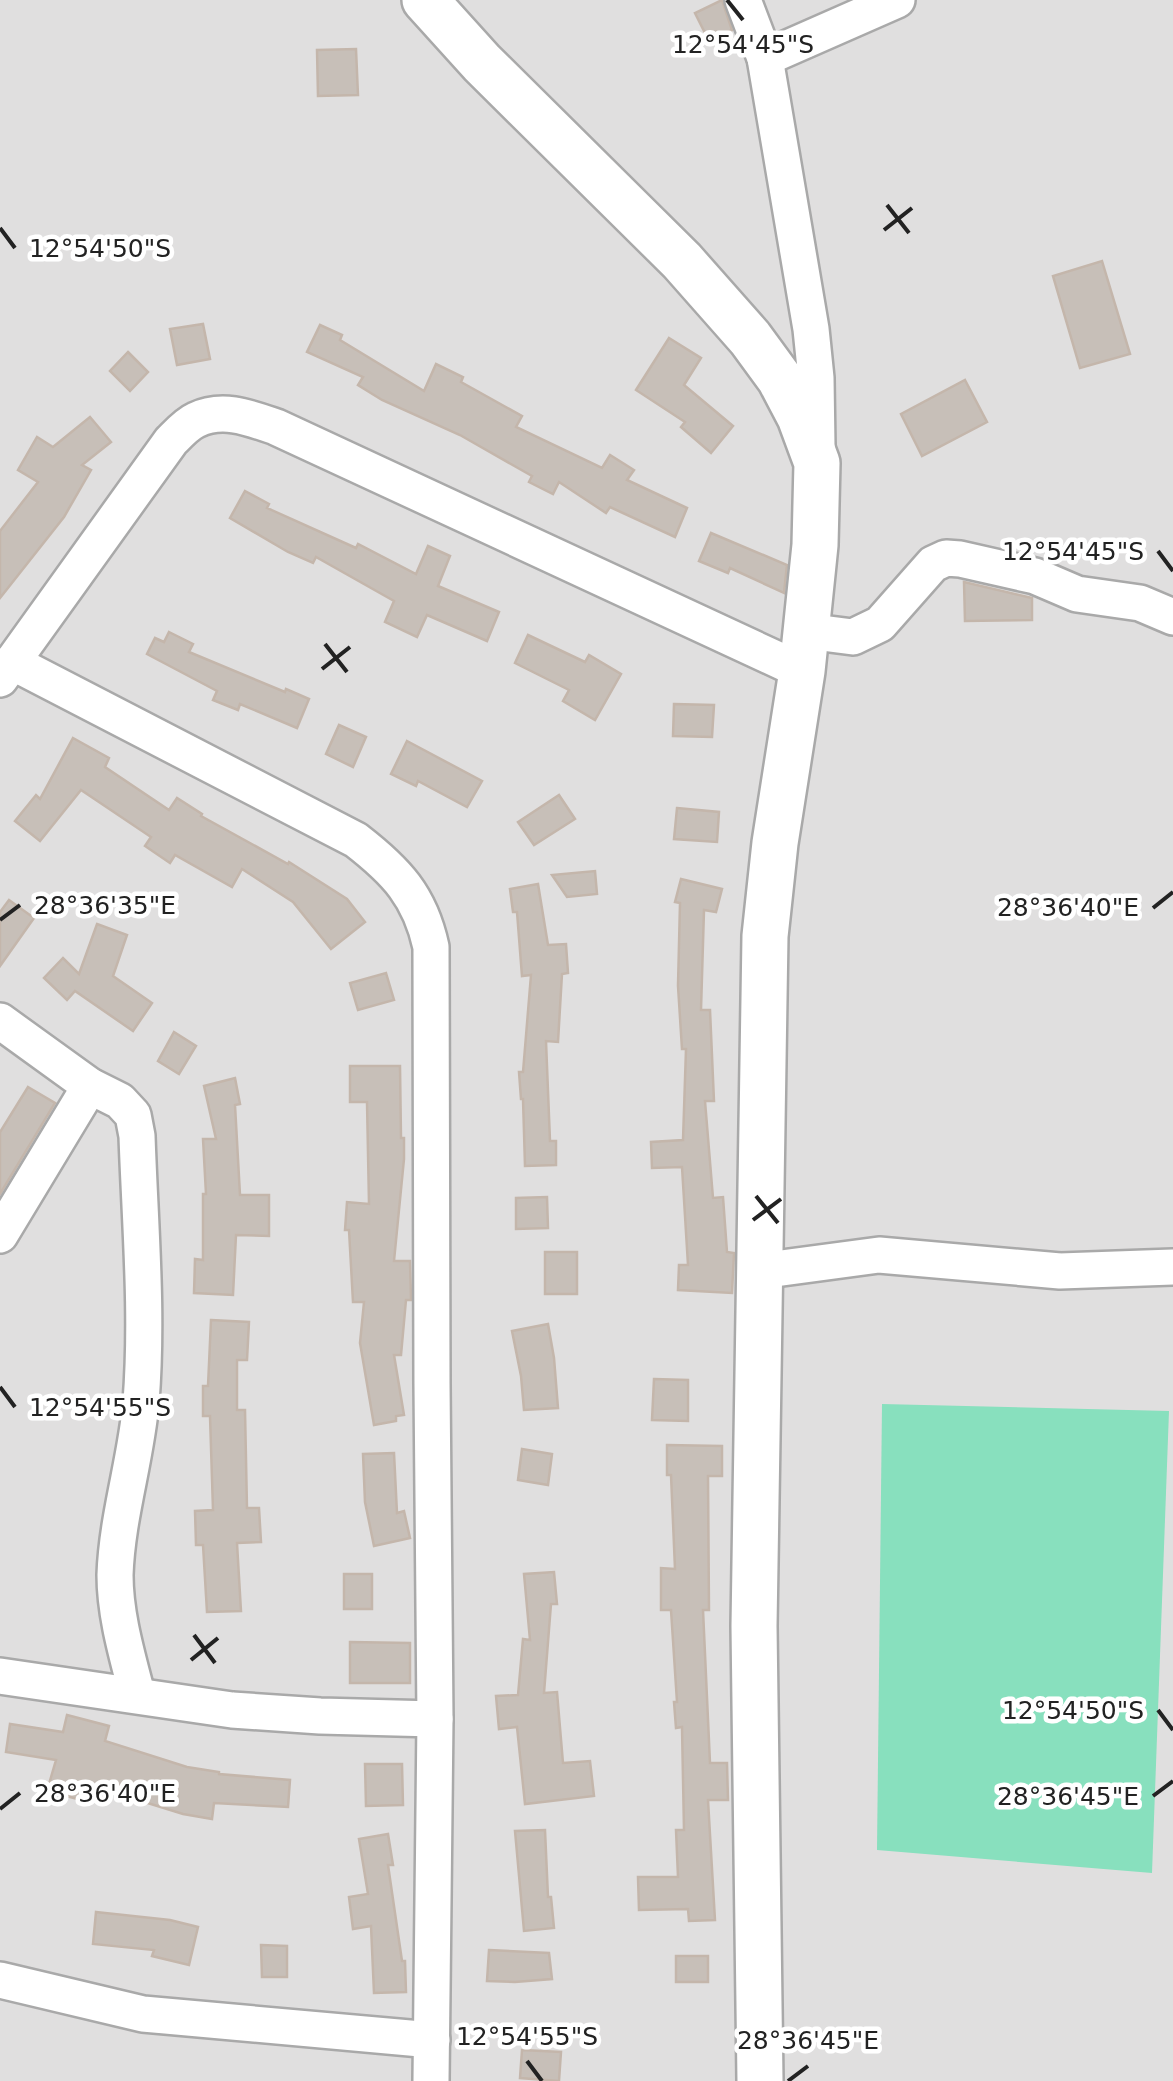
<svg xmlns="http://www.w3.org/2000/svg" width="1173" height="2081" font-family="'DejaVu Sans',sans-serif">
<rect width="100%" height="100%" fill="#f2efe9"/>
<!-- residential -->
<rect fill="#e0dfdf" x="0" y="0" width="1173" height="2081"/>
<!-- pitch -->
<polygon fill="#88e0be" points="882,1404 1169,1411 1152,1873 877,1850"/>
<!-- building -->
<g fill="#c7bfb8" stroke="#c4b6ab" stroke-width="2.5">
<polygon points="722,0 732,30 709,41 695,13"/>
<polygon points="356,49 358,95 318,96 317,50"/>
<polygon points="1102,261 1130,354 1080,368 1053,276"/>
<polygon points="203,324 210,359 177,365 170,329"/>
<polygon points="320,325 342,335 340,340 424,391 436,364 463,377 461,382 522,416 516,427 602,468 610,455 634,470 627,480 687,508 675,537 610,507 606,513 559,482 553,494 529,482 532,476 460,435 382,400 358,385 363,377 307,352"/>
<polygon points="669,338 701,358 684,385 733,426 711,453 681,427 685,422 636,390"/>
<polygon points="128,352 148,372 130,391 110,371"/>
<polygon points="965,380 987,422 922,456 901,414"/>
<polygon points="90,417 111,442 82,465 91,470 64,517 0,598 0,531 38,482 18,470 37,437 53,447"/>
<polygon points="245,491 269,504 267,508 356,548 358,544 416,574 428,546 450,556 438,586 499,612 487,641 427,615 417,637 385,622 394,601 316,557 313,563 288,552 230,518"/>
<polygon points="711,533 787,565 784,593 730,568 728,573 699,561"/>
<polygon points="964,582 1032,598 1032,620 965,621"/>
<polygon points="169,632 193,644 189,652 285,692 286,689 309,699 297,728 240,704 238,710 213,700 217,691 147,654 155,638 164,642"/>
<polygon points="528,635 585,662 589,655 621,674 595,720 563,701 569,690 515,663"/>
<polygon points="674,704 714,705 712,737 673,736"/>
<polygon points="339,725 366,737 353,767 326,754"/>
<polygon points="73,738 109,758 105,767 169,810 177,798 202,814 201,816 288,864 289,862 347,899 365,922 331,949 293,902 242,869 232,887 175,855 170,863 145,846 151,837 81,790 40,841 15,821 36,795 40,799"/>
<polygon points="407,741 482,781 467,807 418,781 416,786 391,774"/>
<polygon points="559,795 575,819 534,845 518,822"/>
<polygon points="677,808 719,812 717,842 674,839"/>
<polygon points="595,871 597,894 567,897 552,875"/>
<polygon points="681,879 722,889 716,912 704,910 701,1010 710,1010 714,1101 705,1101 713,1198 723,1197 727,1252 734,1253 732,1293 678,1290 679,1265 688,1265 682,1167 652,1168 651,1142 683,1140 686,1049 682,1049 678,986 680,903 675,902"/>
<polygon points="538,884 548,945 566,944 568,973 562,974 558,1042 546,1041 550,1141 556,1141 556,1165 525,1166 523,1099 521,1099 519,1072 523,1072 531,975 522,976 517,912 513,912 510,889"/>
<polygon points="9,900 34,918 0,966 0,912"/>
<polygon points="97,924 127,935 113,976 152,1003 133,1031 75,991 67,1000 44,978 63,958 79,974"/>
<polygon points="386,973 394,1000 358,1010 350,983"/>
<polygon points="174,1032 196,1046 179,1074 158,1061"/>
<polygon points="350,1066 400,1066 401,1138 404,1138 404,1159 394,1261 410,1261 411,1300 406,1300 401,1355 394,1355 404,1415 396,1416 396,1421 374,1425 360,1343 364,1302 353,1302 349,1230 345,1230 347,1202 369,1204 367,1102 350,1102"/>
<polygon points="235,1078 240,1104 235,1105 240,1195 269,1195 269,1236 236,1235 233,1295 194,1293 195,1259 203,1260 203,1194 206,1194 203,1139 216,1139 204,1086"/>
<polygon points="28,1087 55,1103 0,1194 0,1132"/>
<polygon points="547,1197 548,1228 516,1229 516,1198"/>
<rect x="545" y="1252" width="32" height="42"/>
<polygon points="211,1320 249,1322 247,1360 237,1360 237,1410 245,1410 247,1508 259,1508 261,1542 237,1543 241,1611 207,1612 203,1545 196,1545 195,1511 213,1510 210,1416 203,1416 203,1386 208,1386"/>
<polygon points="548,1324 554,1358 558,1408 524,1410 521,1376 512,1331"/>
<polygon points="654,1379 688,1380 688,1421 652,1420"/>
<polygon points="667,1445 722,1446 722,1476 708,1476 709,1610 703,1610 710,1763 727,1763 728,1800 708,1800 715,1920 689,1921 688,1909 639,1910 638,1877 678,1877 676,1830 684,1830 682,1727 676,1728 674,1702 677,1702 671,1610 661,1610 661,1568 675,1569 671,1475 667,1475"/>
<polygon points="522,1449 552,1454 548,1485 518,1480"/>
<polygon points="394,1453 397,1513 404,1511 410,1538 374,1546 365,1502 363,1454"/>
<polygon points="554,1572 557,1604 551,1604 544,1693 557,1692 563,1763 590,1761 594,1796 525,1804 517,1727 499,1729 496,1696 518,1695 523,1639 530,1640 524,1574"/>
<rect x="344" y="1574" width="28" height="35"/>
<polygon points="350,1642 410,1643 410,1683 350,1683"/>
<polygon points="67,1715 109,1726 105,1741 187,1767 219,1772 219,1774 290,1780 288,1807 214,1803 212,1819 183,1814 93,1786 89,1802 47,1791 56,1760 6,1752 10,1724 63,1732"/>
<polygon points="365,1764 402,1764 403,1805 366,1806"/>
<polygon points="545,1830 548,1897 551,1897 554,1928 524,1931 515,1831"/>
<polygon points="388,1834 393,1865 388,1865 402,1961 405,1961 406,1992 374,1993 371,1926 353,1929 349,1897 368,1894 359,1839"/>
<polygon points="96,1912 170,1920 198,1927 189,1965 152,1956 154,1950 93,1944"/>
<polygon points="261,1945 287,1946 287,1977 262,1977"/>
<polygon points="489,1950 549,1953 552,1979 515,1982 487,1981"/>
<rect x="676" y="1956" width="32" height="26"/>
<polygon points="522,2050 561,2052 559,2081 520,2078"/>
</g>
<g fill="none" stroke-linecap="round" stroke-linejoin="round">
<defs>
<g id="minor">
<polyline points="743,0 765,58 811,329 816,378 817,447"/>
<polyline points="765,58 897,0"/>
<polyline points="806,631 853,637 880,624 933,564 946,558 960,559 1035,576 1077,594 1140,603 1173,617"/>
<path d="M12 662 356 840C396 871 420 896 431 947L432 1384 435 1719 431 2081"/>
<path d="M0 679 171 441C178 434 187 424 196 420 223 407 250 418 276 427L802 671"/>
<path d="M0 1021 90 1086 120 1101 133 1115 137 1136C140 1224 148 1314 141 1402 136 1460 117 1516 115 1575 115 1615 127 1655 137 1694"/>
<polyline points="0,1235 90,1086"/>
<polyline points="760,1271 879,1255 1060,1271 1173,1267"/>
<polyline points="0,1676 232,1710 320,1716 435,1719"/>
<polyline points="0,1980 143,2014 432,2040"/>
</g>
<polyline id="tertiary" points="425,0 482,63 682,261 750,338 780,379 800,417 817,463 815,545 802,671 775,843 765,936 754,1626 760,2081"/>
</defs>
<!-- minor casing -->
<use href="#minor" stroke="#a9a9a9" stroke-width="40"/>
<!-- tertiary casing -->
<use href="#tertiary" stroke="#a9a9a9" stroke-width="50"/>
<!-- minor -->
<use href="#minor" stroke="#fff" stroke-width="35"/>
<!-- tertiary -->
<use href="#tertiary" stroke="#fff" stroke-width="45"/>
</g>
<!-- ticks -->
<path fill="none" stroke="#222" stroke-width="4" d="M727 0 743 20M887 205 909 233M0 228 15 248M884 230 912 208M1158 551 1173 571M325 644 347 672M322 669 350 647M1153 908 1173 892M0 920 20 905M756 1196 778 1223M753 1220 781 1199M0 1387 15 1407M194 1635 215 1663M191 1660 218 1638M1158 1710 1173 1730M1153 1796 1173 1781M0 1809 20 1793M527 2061 542 2081M788 2081 808 2066"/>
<g font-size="25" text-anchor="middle" fill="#222" stroke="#fff" stroke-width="9" stroke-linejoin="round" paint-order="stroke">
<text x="743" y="53">12°54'45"S</text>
<text x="100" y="257">12°54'50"S</text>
<text x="1073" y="560">12°54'45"S</text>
<text x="105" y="914">28°36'35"E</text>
<text x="1068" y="916">28°36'40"E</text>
<text x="100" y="1416">12°54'55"S</text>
<text x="1073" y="1719">12°54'50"S</text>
<text x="105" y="1802">28°36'40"E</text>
<text x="1068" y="1805">28°36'45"E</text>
<text x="527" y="2045">12°54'55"S</text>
<text x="808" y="2049">28°36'45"E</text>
</g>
</svg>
